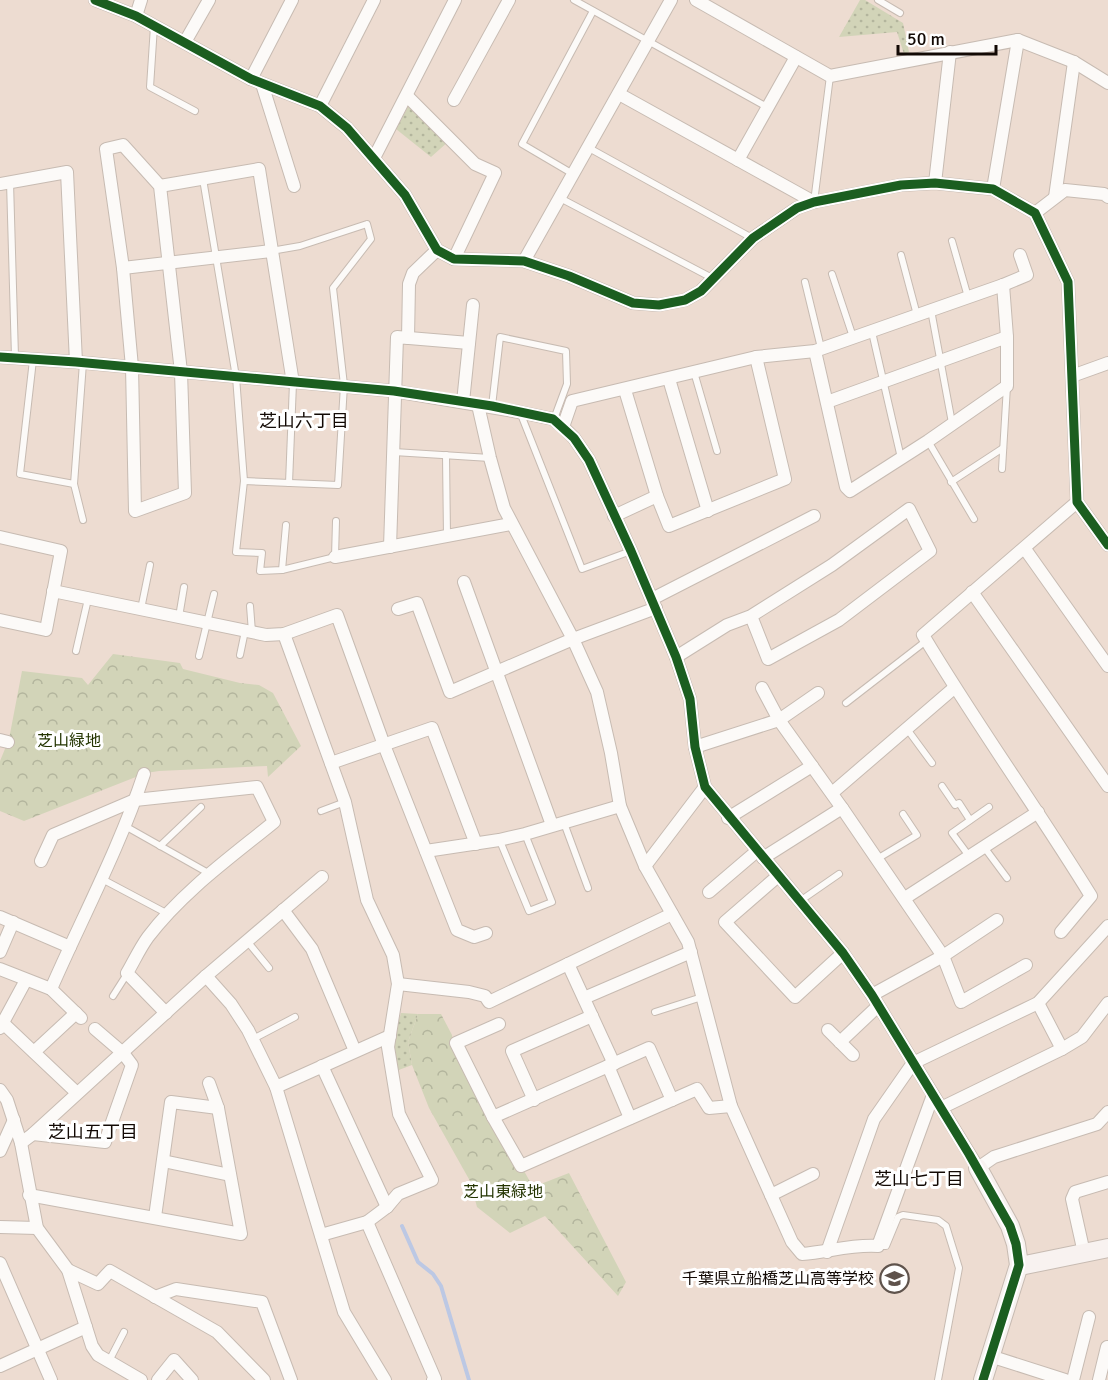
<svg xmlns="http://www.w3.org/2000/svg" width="1108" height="1380" font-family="Signika,'Noto Sans JP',sans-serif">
<defs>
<pattern id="forest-crowns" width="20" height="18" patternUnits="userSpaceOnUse" patternTransform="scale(1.5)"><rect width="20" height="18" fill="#d2d4b8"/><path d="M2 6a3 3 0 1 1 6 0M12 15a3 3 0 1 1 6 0" fill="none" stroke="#b3b59d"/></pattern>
<pattern id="park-dots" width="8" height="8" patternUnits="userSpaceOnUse" patternTransform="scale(1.5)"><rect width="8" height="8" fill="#d2d4b8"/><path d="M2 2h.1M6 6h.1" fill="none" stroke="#b3b59d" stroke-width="1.8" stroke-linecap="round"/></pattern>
</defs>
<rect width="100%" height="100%" fill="#eddcd1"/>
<!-- forest -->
<g fill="url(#forest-crowns)">
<polygon points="113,654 180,663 183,669 240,683 259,685 273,693 301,746 268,777 267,766 159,771 146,773 24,821 0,811 0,761 9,739 22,671 82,678 88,685"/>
<polygon points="418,1014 441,1014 452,1035 453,1044 533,1187 569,1173 626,1282 618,1296 545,1216 510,1233 477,1207 470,1181 429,1108 412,1065 408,1042"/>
</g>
<!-- park -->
<g fill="url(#park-dots)">
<polygon points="860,0 865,0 903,23 909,52 904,54 897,32 839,37"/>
<polygon points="409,105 449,141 431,157 396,129"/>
<polygon points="401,1013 418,1014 408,1042 412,1065 396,1071 391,1048"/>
</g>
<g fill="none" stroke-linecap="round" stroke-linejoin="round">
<!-- stream -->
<polyline stroke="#bcc8e4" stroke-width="4" points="402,1226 418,1262 433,1274 441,1286 469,1380"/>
<defs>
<g id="lane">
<polyline points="574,0 767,107"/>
<polyline points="878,0 900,13"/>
<polyline points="154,26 150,87 195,111"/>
<polyline points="589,148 752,238"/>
<polyline points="573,174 522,144 593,11"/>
<polyline points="203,179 236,377 244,481 236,552 262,553 260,571 282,570 335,557 336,521"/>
<polyline points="10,182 15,357"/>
<polyline points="560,198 714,279"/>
<polyline points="814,202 830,76"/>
<polyline points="952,241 968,297"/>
<polyline points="901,255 917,315"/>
<polyline points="832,274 853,337"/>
<polyline points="805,282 821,348"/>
<polyline points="931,310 952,423"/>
<polyline points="872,332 901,458"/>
<polyline points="33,360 20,474 74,484 83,363"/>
<polyline points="694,372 717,451"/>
<polyline points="492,406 500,337 566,351 567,384 554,419"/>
<polyline points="520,412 582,569 631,551"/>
<polyline points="928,441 974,519"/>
<polyline points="394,452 490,458"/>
<polyline points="446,455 447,536"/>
<polyline points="1002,469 1007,386"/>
<polyline points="244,481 338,485 344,385 333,288 371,239 367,224 300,246 271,251"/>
<polyline points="951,482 1003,448"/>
<polyline points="289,483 293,383"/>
<polyline points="74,484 83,520"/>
<polyline points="282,570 286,525"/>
<polyline points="250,606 252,632"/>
<polyline points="141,609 150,565"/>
<polyline points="179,617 184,587"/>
<polyline points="76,651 88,599"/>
<polyline points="240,655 245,631"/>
<polyline points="199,656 214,594"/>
<polyline points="846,703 926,641"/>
<polyline points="907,729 932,763"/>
<polyline points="942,786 955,805 959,803 970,820"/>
<polyline points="321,811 345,802"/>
<polyline points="564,823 588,888"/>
<polyline points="125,826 210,874"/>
<polyline points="500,841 529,911 552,902 525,834"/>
<polyline points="160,846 201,807"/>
<polyline points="984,847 1007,878"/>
<polyline points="969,856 952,833 989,807"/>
<polyline points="877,859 917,835 903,814"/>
<polyline points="102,879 168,914"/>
<polyline points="800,901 839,874"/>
<polyline points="247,941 269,968"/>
<polyline points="113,996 127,974"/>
<polyline points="655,1012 702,997"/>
<polyline points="253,1039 295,1017"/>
<polyline points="878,1246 886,1246 898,1217 903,1215 938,1220 946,1226 959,1268 938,1380"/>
<polyline points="109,1361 124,1332"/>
</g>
<g id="street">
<polyline points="95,0 136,16 251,79 320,106 347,128 405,195 437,250 454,259 524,261 569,276 633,303 659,305 685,300 701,291 753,238 797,208 814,202 901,185 935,183 993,189 1035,213 1068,282 1077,502 1108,545"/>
<polyline points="696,0 830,76 1018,40 1074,62 1108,83"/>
<polyline points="136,16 141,0"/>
<polyline points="185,42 209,0"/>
<polyline points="251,79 292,0"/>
<polyline points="262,84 294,186"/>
<polyline points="619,94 814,202"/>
<polyline points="407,96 475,164 495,173 454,259"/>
<polyline points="454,100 509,0"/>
<polyline points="320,106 374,0"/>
<polygon points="123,145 160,186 181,372 185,493 135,511 132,367 123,268 106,149"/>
<polyline points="374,158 455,0"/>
<polyline points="738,160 796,57"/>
<polyline points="935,183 950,52"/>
<polyline points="0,184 67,172 76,362"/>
<polyline points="160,186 259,169 293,383"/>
<polyline points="993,189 1018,40"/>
<polyline points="1055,197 1074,62"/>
<polyline points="1035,213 1065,190 1104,194 1108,197"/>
<polyline points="524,261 671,0"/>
<polyline points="123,268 271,251"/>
<polyline points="408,338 409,284 413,273 437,250"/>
<polyline points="815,351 846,487 850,491 928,441 1007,386 1007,337 1003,285"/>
<polyline points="0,357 76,362 394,391 519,412 553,419 563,427 574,438 589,460 631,551 676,657 690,699 695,747 705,787 843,953 872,995 978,1168 994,1157 1097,1124 1108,1112"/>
<polyline points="1072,376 1108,363"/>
<polyline points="669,379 708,511"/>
<polyline points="625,390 657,496 669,526 785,479 756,357"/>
<polyline points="463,402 473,305"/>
<polyline points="827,402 1007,337"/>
<path d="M478 405 490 458 504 508 573 639 597 692 611 753 620 806 645 866 688 942 731 1106 792 1242 802 1254C828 1252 852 1244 878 1246L933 1095"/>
<polyline points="563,427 572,401 756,357 815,351 1003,285 1027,275 1020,255"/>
<polyline points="614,516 657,496"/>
<polyline points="0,537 61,551 46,630 0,620"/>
<polyline points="390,547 397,337 469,343"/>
<polyline points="1025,549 1108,666"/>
<polyline points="335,557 511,524"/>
<polyline points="464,582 552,825"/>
<polyline points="53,591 266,635 284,634 337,615 384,745 457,930 474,937 486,933"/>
<polyline points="972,592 1108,786"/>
<polyline points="652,599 814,516"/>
<polyline points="398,609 417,603 450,692 573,639 656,608"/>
<polyline points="284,634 345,802 367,900 393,955 398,984 388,1047 399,1114 432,1180 398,1194 387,1207 367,1222 321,1235"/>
<polyline points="676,657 727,625 751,616 832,565 909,509 930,551 839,620 768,659 751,616"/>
<polyline points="762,688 779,720 842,808 943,956 961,1002 1026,965"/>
<polyline points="0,740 8,742"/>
<polyline points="695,747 779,720 818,693"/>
<polyline points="331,763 432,728 476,844"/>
<polyline points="832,793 954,688"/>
<polyline points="728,818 812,766"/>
<polyline points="426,851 499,840 525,834 620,806"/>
<polyline points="763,858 842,808"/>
<path d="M41 861 53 835 135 800 257 787 274 822C231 857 182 892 148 937 140 948 134 961 127 973L166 1013"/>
<polyline points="645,866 705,787"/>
<polyline points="778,876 725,922 795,997 843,953"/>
<polyline points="709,892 757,851"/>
<polyline points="905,898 1038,812"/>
<polyline points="283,910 312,949 355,1051"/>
<polyline points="0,917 70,947"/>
<path d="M1061 932 1091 896C1037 808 976 724 923 635L1077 502"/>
<polyline points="0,952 13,922"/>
<polyline points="568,964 614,1064"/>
<polyline points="0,969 51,989 81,1018"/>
<polyline points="206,976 231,1004 248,1030 276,1087 344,1312 385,1380"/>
<polyline points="398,984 469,992 485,996 489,1002 672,914"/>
<path d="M51 989C82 918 119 849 144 774"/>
<polyline points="872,995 943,956 997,920"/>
<polyline points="584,998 691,952"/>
<polyline points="1038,1003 1062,1049"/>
<polyline points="3,1023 77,1093"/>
<polyline points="499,1024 456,1043 493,1117 521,1166 697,1089 709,1108 731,1106"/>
<polyline points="0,1028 26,980"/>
<polyline points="828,1030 853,1055"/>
<polyline points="840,1042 878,1006"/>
<polyline points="34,1052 76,1013"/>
<polyline points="322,1066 387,1207"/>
<polyline points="608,1066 630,1118"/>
<polyline points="276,1087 390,1036"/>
<polyline points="0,1090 7,1100 21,1143 37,1228 68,1270 92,1346 98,1355 141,1380"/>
<polyline points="534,1100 512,1051 592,1016"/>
<polyline points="941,1108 1062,1049 1082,1037 1108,1003"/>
<polyline points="493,1117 649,1048 672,1100"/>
<polyline points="33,1134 105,1142 132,1065 123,1053 95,1029"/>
<polyline points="21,1143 33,1134 206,976 322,877"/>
<polyline points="0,1151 14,1120"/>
<polyline points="163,1161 230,1175"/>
<polyline points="29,1195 241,1234 218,1108 209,1083"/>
<polyline points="771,1195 813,1174"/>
<polyline points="155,1217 171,1102 218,1108"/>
<polyline points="367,1222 435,1379 433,1380"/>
<polyline points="0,1227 37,1228"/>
<polyline points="827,1252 874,1119 913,1063 1038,1003 1108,926"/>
<polyline points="1084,1253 1072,1199 1075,1192 1108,1182"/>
<polyline points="0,1263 51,1380"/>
<polyline points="68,1270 98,1284 110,1271 217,1332 264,1380"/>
<polyline points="155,1297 176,1289 262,1302 291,1380"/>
<polyline points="990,1356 1065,1380"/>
<polyline points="0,1366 86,1327"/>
<polyline points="158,1380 174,1360 192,1380"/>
<polyline points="1073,1380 1089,1317"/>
<polyline points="1099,1380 1107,1347"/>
</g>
<g id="secondary">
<polyline points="978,1168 1010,1226 1016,1244 1019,1265 983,1380"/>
<polyline points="1019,1265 1025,1265 1108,1248"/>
</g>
</defs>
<!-- lane casing -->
<use href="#lane" stroke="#c7bbb2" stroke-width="8"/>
<!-- street casing -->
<use href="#street" stroke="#c7bbb2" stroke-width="14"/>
<!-- secondary casing -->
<use href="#secondary" stroke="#c7bbb2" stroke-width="20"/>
<!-- lane -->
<use href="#lane" stroke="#fcfaf8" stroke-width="6"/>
<!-- street -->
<use href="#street" stroke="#fcfaf8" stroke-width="12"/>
<!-- secondary -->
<use href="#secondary" stroke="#f8f2f0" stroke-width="18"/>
<defs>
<g id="cycleway">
<polyline points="95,0 136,16 251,79 320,106 347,128 405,195 437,250 454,259 524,261 569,276 633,303 659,305 685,300 701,291 753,238 797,208 814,202 901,185 935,183 993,189 1035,213 1068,282 1077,502 1108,545"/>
<polyline points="0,357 76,362 394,391 492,406 553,419 574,438 589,460 631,551 676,657 690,699 695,747 705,787 843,953 872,995 969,1154 1010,1226 1016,1244 1019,1265 983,1380"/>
</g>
</defs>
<!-- cycleway casing -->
<use href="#cycleway" stroke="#fff" stroke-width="13"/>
<!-- cycleway -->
<use href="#cycleway" stroke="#1b5e20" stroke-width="9"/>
</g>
<!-- icons -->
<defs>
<symbol id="school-ring" viewBox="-11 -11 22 22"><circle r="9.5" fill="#fff" stroke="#5f534c" stroke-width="1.5"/><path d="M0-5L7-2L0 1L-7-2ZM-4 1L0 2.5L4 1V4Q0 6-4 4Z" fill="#5f534c"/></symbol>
</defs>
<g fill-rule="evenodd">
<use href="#school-ring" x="878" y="1262" width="33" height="33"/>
</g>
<g text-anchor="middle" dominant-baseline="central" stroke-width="6" stroke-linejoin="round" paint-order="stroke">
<!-- park labels -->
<g font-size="16" fill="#233400" stroke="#fff">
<text x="69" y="741">芝山緑地</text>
<text x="503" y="1192">芝山東緑地</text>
</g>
<!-- poi labels -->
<g font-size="16" fill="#120904" stroke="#fff" text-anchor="end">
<text x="874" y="1279">千葉県立船橋芝山高等学校</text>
</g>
<!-- neighbourhood labels -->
<g font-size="18" fill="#120904" stroke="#fff">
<text x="304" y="421">芝山六丁目</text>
<text x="93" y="1132">芝山五丁目</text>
<text x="919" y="1179">芝山七丁目</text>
</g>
</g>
<!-- scale -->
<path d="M898 45v9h98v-9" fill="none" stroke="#120904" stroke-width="3"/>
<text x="907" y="45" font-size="18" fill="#120904" stroke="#ffffff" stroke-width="4.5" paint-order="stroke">50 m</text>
</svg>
